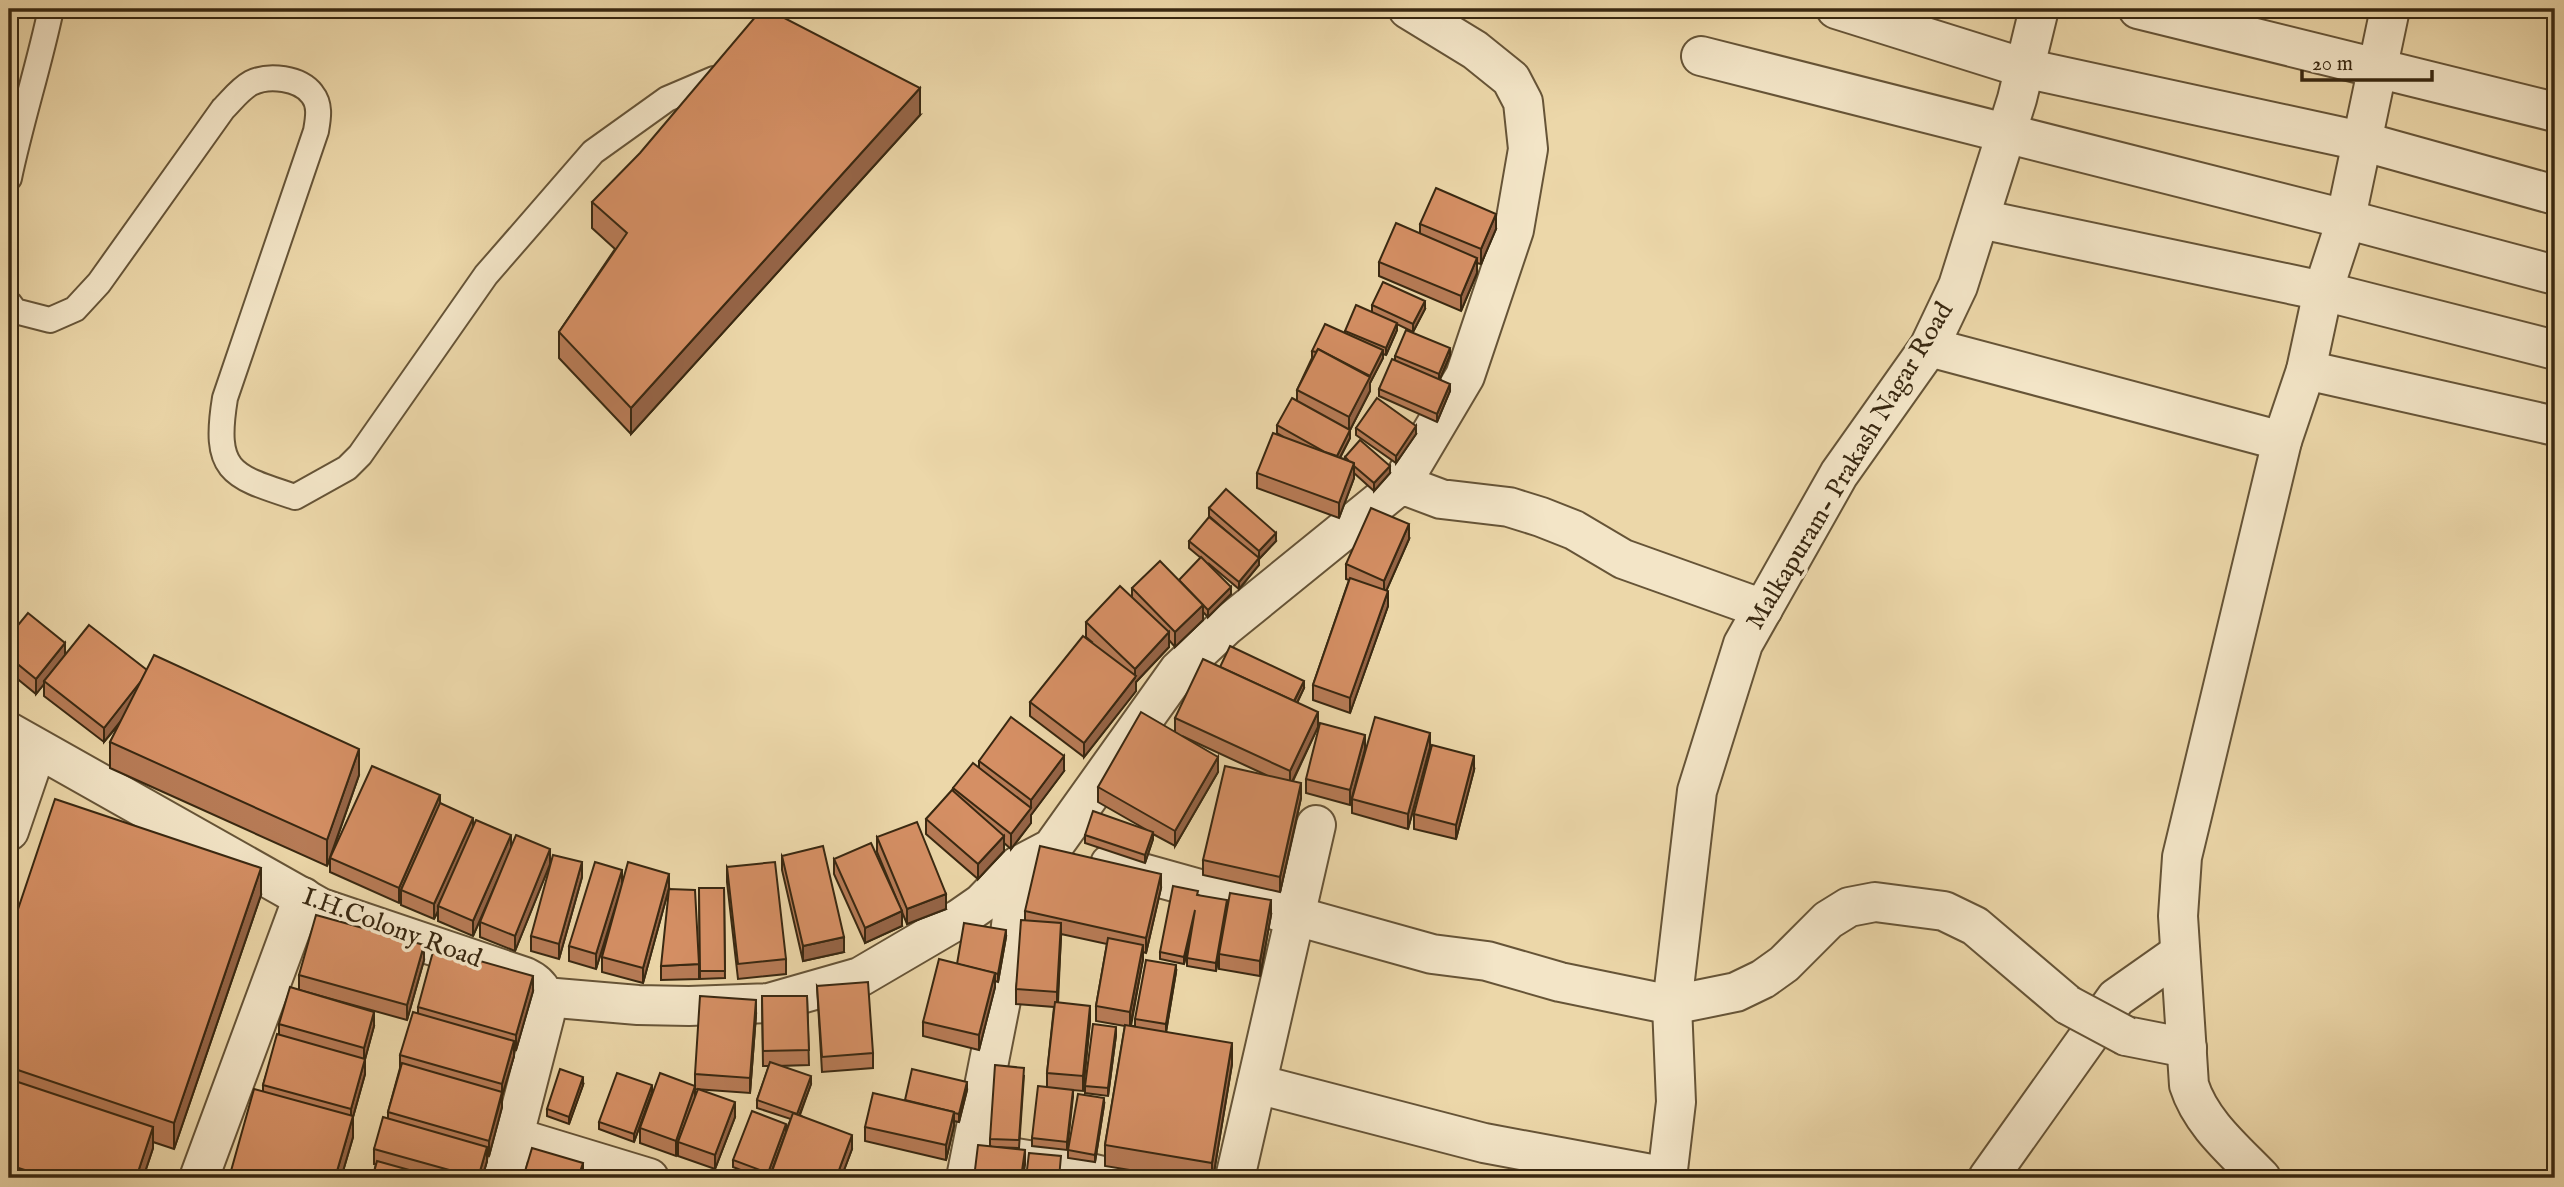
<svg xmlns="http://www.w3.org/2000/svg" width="2564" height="1187" font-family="'IM FELL English',serif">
<rect width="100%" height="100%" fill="#ecd7a9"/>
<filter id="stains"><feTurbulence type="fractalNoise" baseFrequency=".00286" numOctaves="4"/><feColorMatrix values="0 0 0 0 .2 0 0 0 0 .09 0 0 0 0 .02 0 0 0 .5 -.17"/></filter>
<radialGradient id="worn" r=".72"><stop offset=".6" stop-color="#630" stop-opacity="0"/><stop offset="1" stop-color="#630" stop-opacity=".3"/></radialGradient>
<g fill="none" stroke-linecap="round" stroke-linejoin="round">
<defs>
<g id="lane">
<path d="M9 178C21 121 39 66 51 9"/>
<path d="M9 303 15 311 50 320 75 309 99 283 223 109C232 100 240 89 251 83 269 74 300 78 312 94 321 105 318 119 316 131L225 398C213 472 231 476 295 497L347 468 360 455 486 275 593 152 667 99 714 79"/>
</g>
<g id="street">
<polyline points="1836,9 2024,68 2361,141 2555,195"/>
<polyline points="2138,9 2555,112"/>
<polyline points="1701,56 2345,219 2555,275"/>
<polyline points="1980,219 2323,291 2555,350"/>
<polyline points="1929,347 2282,441"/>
<polyline points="2306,370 2555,426"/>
<polyline points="1401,484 1465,376 1514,230 1528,149 1523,102 1511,79 1475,50 1408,9"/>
<path d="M9 732 321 908 525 977C544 986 544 995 545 1015L503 1178"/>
<polyline points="9,831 37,749"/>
<polyline points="1110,864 1432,954 1487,961 1560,982 1672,1005 1736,992 1763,979 1784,964 1828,920 1849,907 1875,902 1944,911 1975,926 2068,1005"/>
<polyline points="544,997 638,1005 689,1006 769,1003 860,977 959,919 982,903 1018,866 1052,848 1179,670 1226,626 1401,484 1441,499 1509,507 1541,517 1574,530 1623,559 1763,609"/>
<polyline points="2126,1036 2187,1048"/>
<polyline points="1257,1084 1484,1143 1667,1177"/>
<polyline points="514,1137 649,1178"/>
<polyline points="974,1151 1052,1164 1111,1178"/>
<polyline points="199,1178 303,897"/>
<polyline points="966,1178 1004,985 1018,866"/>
<polyline points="1235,1178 1316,825"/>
<polyline points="1667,1178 1676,1102 1672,1005 1697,791 1743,644 1839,474 1929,347 1958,286 2017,99 2039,9"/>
<polyline points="1988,1178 2116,998 2180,953"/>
<path d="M2261 1178C2234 1150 2201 1123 2189 1085L2178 916 2182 857 2282 441 2306 370 2323 291 2344 227 2390 9"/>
</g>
</defs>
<!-- lane casing -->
<use href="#lane" stroke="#665437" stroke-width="28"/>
<!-- street casing -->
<use href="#street" stroke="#665437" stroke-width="42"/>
<!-- lane -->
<use href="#lane" stroke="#f3e5c7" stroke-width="24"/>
<!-- street -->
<use href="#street" stroke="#f3e5c7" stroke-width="38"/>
<defs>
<polyline id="street-bridge" points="2068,1005 2126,1036"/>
</defs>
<!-- street-bridge casing -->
<use href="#street-bridge" stroke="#665437" stroke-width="42" stroke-linecap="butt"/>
<!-- street-bridge -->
<use href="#street-bridge" stroke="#f3e5c7" stroke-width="38"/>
</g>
<!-- wall -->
<g fill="#b77b56" stroke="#392811" stroke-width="2">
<polygon points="920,115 631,434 559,358 559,332 615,249 592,228 592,202"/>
<polygon points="1420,224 1496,229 1481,264 1477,263 1477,273 1461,311 1379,276 1379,262 1420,234"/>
<polygon points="1372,305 1425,309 1413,332 1397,324 1397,330 1386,355 1383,354 1383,358 1370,383 1370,391 1350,430 1350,438 1340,458 1345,459 1345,457 1390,473 1374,491 1354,473 1354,478 1339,518 1257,488 1257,473 1282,436 1277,433 1277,425 1297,401 1297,390 1312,358 1312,351 1345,333 1345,331 1372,312"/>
<polygon points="1450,355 1440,379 1450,391 1437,422 1379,396 1379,389 1395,360 1395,356"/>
<polygon points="1356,428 1416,434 1396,463 1356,435"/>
<polygon points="1209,508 1276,541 1259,559 1259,565 1239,589 1208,563 1231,594 1208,617 1203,612 1203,620 1175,647 1169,640 1169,647 1136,682 1136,691 1084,757 1030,716 1030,702 1092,642 1086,637 1086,622 1132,598 1132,588 1179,581 1201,558 1189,548 1189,541 1233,537 1209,516"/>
<polygon points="1409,539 1386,591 1388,606 1350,713 1313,700 1313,685 1349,580 1346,579 1346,564"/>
<polygon points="9,636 65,654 147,670 359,775 331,856 440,803 473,826 511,847 550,864 515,951 480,937 480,922 501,872 473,936 438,921 438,911 434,919 401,905 401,898 399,903 330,872 330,858 327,866 110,768 110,742 121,722 104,742 44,696 44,684 36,694 9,672"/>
<polygon points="1220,667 1304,688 1297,703 1318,727 1293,781 1301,798 1280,892 1203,875 1203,860 1266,775 1182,736 1218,772 1175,846 1153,834 1153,839 1145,863 1085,843 1085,835 1145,829 1098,802 1098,787 1175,732 1175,718"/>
<polygon points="1430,747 1408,829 1352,813 1352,799"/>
<polygon points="1365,749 1350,805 1306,793 1306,779"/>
<polygon points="979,761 1064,771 1031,815 1031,823 1011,849 1004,843 1004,851 978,879 926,834 926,819 953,791 953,788 979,767"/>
<polygon points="1474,770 1456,839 1414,829 1414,814"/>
<polygon points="877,837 946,909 907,924 877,852"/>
<polygon points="782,856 844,952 803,961 782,870"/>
<polygon points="834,859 902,926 865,943 834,874"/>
<polygon points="727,867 786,959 786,974 738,979 727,882"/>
<polygon points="582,877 559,959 531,951 531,936"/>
<polygon points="622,884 669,888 643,983 602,972 602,957 621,886 596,969 569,961 569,946"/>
<polygon points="699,888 724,888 725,978 700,979"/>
<polygon points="1161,888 1146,953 1143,952 1143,959 1131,1026 1135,1026 1135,1019 1176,972 1166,1032 1232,1064 1213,1178 1179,1178 1105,1166 1105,1145 1125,1026 1096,1021 1096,1006 1107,944 1061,934 1058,1003 1090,1021 1083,1091 1073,1090 1067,1150 1032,1146 1032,1138 1047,1087 1047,1073 1054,1007 1016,1004 1016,989 1025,921 1025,911"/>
<polygon points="261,895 174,1149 153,1142 153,1148 143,1178 9,1178 9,936"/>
<polygon points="1198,895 1227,908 1216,971 1187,966 1187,958 1190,938 1184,964 1160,959 1160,952"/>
<polygon points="1271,915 1260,976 1219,969 1219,954"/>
<polygon points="1006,937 998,982 995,981 995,987 979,1050 923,1036 923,1022 957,964"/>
<polygon points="424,960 407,1020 299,990 299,975"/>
<polygon points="699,964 699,979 661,980 661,966"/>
<polygon points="817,986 873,1053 873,1068 822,1072"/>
<polygon points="533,991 516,1050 514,1049 514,1056 502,1096 502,1107 489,1156 487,1155 487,1161 482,1178 358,1178 373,1176 376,1164 374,1164 374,1149 388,1119 388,1112 400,1068 400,1055 418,1014 418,1007"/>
<polygon points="762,996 807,996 809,1065 780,1066 811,1084 800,1115 852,1149 841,1178 770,1178 778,1154 769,1178 761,1178 733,1167 733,1160 786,1130 791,1119 757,1108 757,1100 769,1066 763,1066"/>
<polygon points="756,1015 750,1093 695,1089 695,1074"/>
<polygon points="279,1024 374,1026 365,1059 365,1074 353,1117 353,1137 341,1178 229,1178 263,1091 263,1085 279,1034"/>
<polygon points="1116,1035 1108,1096 1085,1093 1085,1086"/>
<polygon points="1024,1075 1019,1148 994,1147 1025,1165 990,1146 990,1139"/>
<polygon points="583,1085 569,1124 547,1116 547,1109"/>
<polygon points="967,1090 959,1122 954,1121 954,1126 946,1160 865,1141 865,1127 905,1100"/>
<polygon points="652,1092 634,1142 599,1129 599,1122"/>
<polygon points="695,1097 735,1117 715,1169 678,1156 678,1148 676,1156 640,1143 640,1128"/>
<polygon points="1104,1105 1095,1162 1068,1158 1068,1150"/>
</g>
<!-- shaded-wall -->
<g fill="#956446" stroke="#392811" stroke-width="2">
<polygon points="920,88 920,115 631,434 631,408"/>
<polygon points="1496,214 1496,229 1481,264 1481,249"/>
<polygon points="1477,258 1477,273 1461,311 1461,296"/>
<polygon points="1425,301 1425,309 1413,332 1413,324"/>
<polygon points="1397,323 1397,330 1386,355 1386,348"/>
<polygon points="1450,348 1450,355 1439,381 1439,374"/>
<polygon points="1383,350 1383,358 1370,383 1370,391 1349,432 1349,417"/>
<polygon points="1450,384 1450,391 1437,422 1437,414"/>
<polygon points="1416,426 1416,434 1396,463 1396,456"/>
<polygon points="1350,430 1350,438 1336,465 1336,458"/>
<polygon points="1354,463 1354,478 1339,518 1339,503"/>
<polygon points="1390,466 1390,473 1374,491 1374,483"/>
<polygon points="1409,524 1409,539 1384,596 1384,581"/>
<polygon points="1276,533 1276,541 1259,559 1259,565 1239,589 1239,582 1259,558 1259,551"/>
<polygon points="1231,587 1231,594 1208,617 1208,610"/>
<polygon points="1388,591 1388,606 1350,713 1350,698"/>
<polygon points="1203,605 1203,620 1175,647 1175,632"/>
<polygon points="1169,632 1169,647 1136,682 1136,691 1084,757 1084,743 1135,678 1135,669"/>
<polygon points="65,643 65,658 44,681 44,684 36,694 36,679"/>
<polygon points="149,671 149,686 104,742 104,728"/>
<polygon points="1304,681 1304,688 1293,711 1293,704"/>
<polygon points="1318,712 1318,727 1290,786 1290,771"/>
<polygon points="1430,733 1430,747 1408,829 1408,814"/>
<polygon points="1365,735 1365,749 1350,805 1350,790"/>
<polygon points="359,749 359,775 327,866 327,840"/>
<polygon points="1064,756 1064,771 1031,815 1031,823 1011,849 1011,834 1031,808 1031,800"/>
<polygon points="1474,756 1474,770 1456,839 1456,825"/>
<polygon points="1218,757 1218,772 1175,846 1175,831"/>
<polygon points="1301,783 1301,798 1280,892 1280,877"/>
<polygon points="440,795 440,810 401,890 401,898 399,903 399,888"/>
<polygon points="473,818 473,833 438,906 438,911 434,919 434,904"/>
<polygon points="1153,832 1153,839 1145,863 1145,855"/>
<polygon points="511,835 511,849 473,936 473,921"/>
<polygon points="1004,836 1004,851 978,879 978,864"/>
<polygon points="550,849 550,864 515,951 515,936"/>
<polygon points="582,862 582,877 559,959 559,944"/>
<polygon points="261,868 261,895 174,1149 174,1123"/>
<polygon points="622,870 622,885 596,969 596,954"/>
<polygon points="669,874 669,888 643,983 643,968"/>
<polygon points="1161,874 1161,888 1146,953 1146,938"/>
<polygon points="946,894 946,909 907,924 907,909"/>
<polygon points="1227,900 1227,908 1216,971 1216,963"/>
<polygon points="1271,900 1271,915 1260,976 1260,961"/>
<polygon points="1195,910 1195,918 1184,964 1184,957"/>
<polygon points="902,911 902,926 865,943 865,928"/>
<polygon points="1061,923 1061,938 1057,1007 1057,992"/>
<polygon points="1006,930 1006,937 998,982 998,974"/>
<polygon points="844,937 844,952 803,961 803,946"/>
<polygon points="424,945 424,960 407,1020 407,1005"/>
<polygon points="1143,945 1143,959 1130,1027 1130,1012"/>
<polygon points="1176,965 1176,972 1166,1032 1166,1024"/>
<polygon points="995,973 995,987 979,1050 979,1035"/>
<polygon points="533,976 533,991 516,1050 516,1035"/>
<polygon points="756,1000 756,1015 750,1093 750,1078"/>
<polygon points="1090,1006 1090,1021 1083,1091 1083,1076"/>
<polygon points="374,1012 374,1026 364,1063 364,1048"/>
<polygon points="1116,1027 1116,1035 1108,1096 1108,1088"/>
<polygon points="514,1041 514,1056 502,1096 502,1107 489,1156 489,1141 502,1095 502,1084"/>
<polygon points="1232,1043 1232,1064 1213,1178 1212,1178 1212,1163"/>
<polygon points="365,1059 365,1074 353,1117 353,1137 341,1178 335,1178 351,1123 351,1109"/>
<polygon points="811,1076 811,1084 797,1121 797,1114"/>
<polygon points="583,1077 583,1085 569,1124 569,1117"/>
<polygon points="967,1082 967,1090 959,1122 959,1114"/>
<polygon points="652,1085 652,1092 634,1142 634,1134"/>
<polygon points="695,1086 695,1101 678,1142 678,1148 676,1156 676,1141"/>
<polygon points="1073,1090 1073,1097 1067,1150 1067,1142"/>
<polygon points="1104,1098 1104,1105 1095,1162 1095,1155"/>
<polygon points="735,1102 735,1117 715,1169 715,1155"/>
<polygon points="954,1112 954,1126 946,1160 946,1145"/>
<polygon points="786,1124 786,1132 769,1178 768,1178 768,1173"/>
<polygon points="153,1127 153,1148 143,1178 136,1178"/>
<polygon points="852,1135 852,1149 841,1178 836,1178"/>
<polygon points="487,1147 487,1161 482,1178 478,1178"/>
<polygon points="1025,1150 1025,1165 1023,1178 1021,1178"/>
<polygon points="583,1163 583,1178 578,1178"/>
</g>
<!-- building -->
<g fill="#d58f64" stroke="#392811" stroke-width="2">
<polygon points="762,9 767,9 920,88 631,408 559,332 627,233 592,202 640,153"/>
<polygon points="1436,188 1496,214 1481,249 1420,224"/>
<polygon points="1396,223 1477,258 1461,296 1379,262"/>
<polygon points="1383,282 1425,301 1413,324 1372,305"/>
<polygon points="1356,305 1397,323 1386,348 1345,331"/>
<polygon points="1325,324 1383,350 1370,376 1318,349 1316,352 1312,351"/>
<polygon points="1406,330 1450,348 1439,374 1395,356"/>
<polygon points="1318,349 1370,377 1349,417 1297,390"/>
<polygon points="1392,359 1450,384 1437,414 1379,389"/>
<polygon points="1292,398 1350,430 1337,456 1325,452 1277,425"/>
<polygon points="1377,398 1416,426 1396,456 1356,428"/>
<polygon points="1273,433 1354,463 1339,503 1257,473"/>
<polygon points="1360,440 1390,466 1374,483 1354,466 1354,463 1349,461 1345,457"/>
<polygon points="1226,489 1276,533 1259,551 1209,508"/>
<polygon points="1371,508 1409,524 1384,581 1346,564"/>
<polygon points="1209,517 1259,558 1239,582 1189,541"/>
<polygon points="1201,557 1231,587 1208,610 1179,580"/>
<polygon points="1160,561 1203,605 1175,632 1132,588"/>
<polygon points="1350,578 1388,591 1350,698 1313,685"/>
<polygon points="1120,586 1169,632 1135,669 1086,622"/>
<polygon points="28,613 65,643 36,679 9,657 9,636"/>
<polygon points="89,625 147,670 141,681 104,728 44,681"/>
<polygon points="1083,636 1136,676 1084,743 1030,702"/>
<polygon points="1230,646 1304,681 1294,701 1220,667"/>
<polygon points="154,655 359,749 327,840 110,742"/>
<polygon points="1203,659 1318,712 1290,771 1175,718"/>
<polygon points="1141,712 1218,757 1175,831 1098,787"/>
<polygon points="1011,717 1064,756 1031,800 979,761"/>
<polygon points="1375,717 1430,733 1408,814 1352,799"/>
<polygon points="1320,723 1365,735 1350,790 1306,779"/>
<polygon points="1432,745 1474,756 1456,825 1414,814"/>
<polygon points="973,763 1031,808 1011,834 953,788"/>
<polygon points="372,766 440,795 399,888 330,858"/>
<polygon points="1225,766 1301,783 1280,877 1203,860"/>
<polygon points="952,790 1004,836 978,864 926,819"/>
<polygon points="55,799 261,868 174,1123 9,1067 9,936"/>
<polygon points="440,803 473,818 434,904 401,890"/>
<polygon points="1093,811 1153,832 1145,855 1085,835"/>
<polygon points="476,820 511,835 473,921 438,906"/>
<polygon points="917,822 946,894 907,909 877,837"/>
<polygon points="516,835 550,849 515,936 480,922"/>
<polygon points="871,843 902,911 865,928 834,859"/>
<polygon points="823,846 844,937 803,946 782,856"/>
<polygon points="1040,846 1161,874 1146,938 1025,911"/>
<polygon points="553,855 582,862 559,944 531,936"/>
<polygon points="595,862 622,870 596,954 569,946"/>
<polygon points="628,862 669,874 643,968 602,957"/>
<polygon points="775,862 786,959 738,964 727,867"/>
<polygon points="1173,886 1198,891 1197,895 1227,900 1216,963 1187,958 1195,910 1184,957 1160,952"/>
<polygon points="699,888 724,888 725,971 700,971"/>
<polygon points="669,889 695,890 699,964 661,966"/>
<polygon points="1230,893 1271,900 1260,961 1219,954"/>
<polygon points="316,915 424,945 407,1005 299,975"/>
<polygon points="1021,920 1061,923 1057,992 1016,989"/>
<polygon points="964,923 1006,930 998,974 957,964"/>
<polygon points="1108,938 1143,945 1130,1012 1096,1006"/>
<polygon points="434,948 533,976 516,1035 418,1007"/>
<polygon points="939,959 995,973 979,1035 923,1022"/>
<polygon points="1146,960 1176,965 1166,1024 1135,1019"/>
<polygon points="868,982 873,1053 822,1057 817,986"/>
<polygon points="290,987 374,1012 364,1048 279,1024"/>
<polygon points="700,996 756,1000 750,1078 695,1074"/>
<polygon points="762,996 807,996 809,1050 763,1051"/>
<polygon points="1055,1002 1090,1006 1083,1076 1047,1073"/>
<polygon points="413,1012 514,1041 502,1084 400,1055"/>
<polygon points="1093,1024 1116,1027 1108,1088 1085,1086"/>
<polygon points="1125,1025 1232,1043 1212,1163 1105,1145"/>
<polygon points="277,1034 365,1059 351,1109 263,1085"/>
<polygon points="770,1062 811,1076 797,1114 757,1100"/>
<polygon points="402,1063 502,1092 489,1141 388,1112"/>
<polygon points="995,1065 1024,1068 1019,1140 990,1139"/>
<polygon points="560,1069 583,1077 569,1117 547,1109"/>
<polygon points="912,1069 967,1082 959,1114 954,1113 954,1112 905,1100"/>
<polygon points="617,1073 652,1085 634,1134 599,1122"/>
<polygon points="660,1073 695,1086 676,1141 640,1128"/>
<polygon points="9,1079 153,1127 136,1178 50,1178 9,1165"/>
<polygon points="1038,1086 1073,1090 1067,1142 1032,1138"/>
<polygon points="254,1089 353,1116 335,1178 229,1178"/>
<polygon points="698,1089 735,1102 715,1155 678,1142"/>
<polygon points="873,1093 954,1112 946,1145 865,1127"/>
<polygon points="1078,1094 1104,1098 1095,1155 1068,1150"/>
<polygon points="752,1111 786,1124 768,1173 733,1160"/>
<polygon points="793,1113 852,1135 836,1178 774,1178 770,1177"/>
<polygon points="383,1117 487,1147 478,1178 374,1149"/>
<polygon points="978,1145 1025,1150 1021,1178 974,1178"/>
<polygon points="532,1148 583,1163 578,1178 523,1178"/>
<polygon points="1029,1153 1061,1156 1059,1178 1026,1178"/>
<polygon points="377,1161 438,1178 379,1178 373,1176"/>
<polygon points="1093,1171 1128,1173 1127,1178 1092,1178"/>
<polygon points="359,1173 379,1178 358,1178"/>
<polygon points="9,1174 21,1178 9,1178"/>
<polygon points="592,1175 602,1178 591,1178"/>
</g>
<g text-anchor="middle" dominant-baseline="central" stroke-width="7" stroke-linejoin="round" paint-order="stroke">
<!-- street labels -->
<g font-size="26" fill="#392811" stroke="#f3e5c7">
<text transform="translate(1850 466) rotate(-59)">Malkapuram- Prakash Nagar Road</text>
<text transform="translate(392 928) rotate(20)">I.H.Colony Road</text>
</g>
</g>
<!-- margin -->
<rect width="2564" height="1187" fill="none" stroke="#ecd7a9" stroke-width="35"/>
<rect x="10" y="10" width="2543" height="1166" fill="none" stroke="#392811" stroke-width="3.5"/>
<rect x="18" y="18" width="2529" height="1152" fill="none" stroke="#392811" stroke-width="2"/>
<!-- scale -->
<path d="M2302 70v10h130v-10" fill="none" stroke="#392811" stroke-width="3.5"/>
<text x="2312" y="70" font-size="21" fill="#392811" stroke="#f3e5c7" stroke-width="5" paint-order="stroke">20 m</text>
<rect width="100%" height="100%" filter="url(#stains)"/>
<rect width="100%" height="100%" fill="url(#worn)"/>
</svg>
